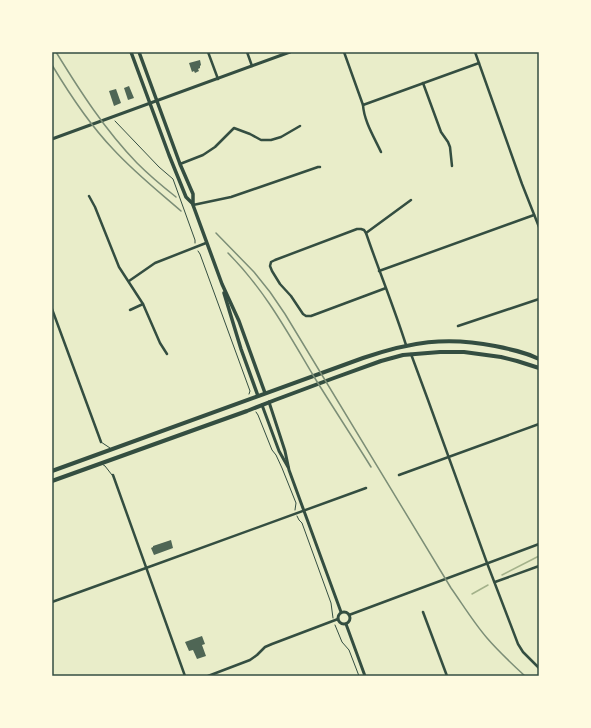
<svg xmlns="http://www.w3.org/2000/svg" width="591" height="728" font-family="Helvetica,sans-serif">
<rect width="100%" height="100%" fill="#e9edc9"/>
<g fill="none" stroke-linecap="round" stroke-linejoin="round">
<!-- stream -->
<g stroke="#a3b18a" stroke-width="1.5">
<polyline points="502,575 539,556"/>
<polyline points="472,594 488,585"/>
</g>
</g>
<!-- building -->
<g fill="#4f6655">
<polygon points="200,60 201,65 200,66 200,68 198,69 199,71 195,73 194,71 192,72 189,63"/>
<polygon points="129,86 134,98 128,100 124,88"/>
<polygon points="116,89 121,103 114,106 109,91"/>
<polygon points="171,540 173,548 154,555 151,548 153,547 153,546"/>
<polygon points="202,636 205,644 202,645 206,656 197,659 193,650 189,651 185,642"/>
</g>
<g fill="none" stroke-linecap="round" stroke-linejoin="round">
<!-- path -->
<g stroke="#344e41" stroke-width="1">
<polyline points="115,121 159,167 173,179 195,240 195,243"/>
<polyline points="198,251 200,254 250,391 249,394"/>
<polyline points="256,412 258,415 272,450 276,455 282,468 296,503 295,510"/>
<polyline points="297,516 299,520 302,523 331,603 333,618"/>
<polyline points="335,625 342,642 349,650 359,676"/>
</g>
<!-- service -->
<g stroke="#344e41" stroke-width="1">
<polyline points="101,442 110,448"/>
<polyline points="102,464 105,466 112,475"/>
</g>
<!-- minor -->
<g stroke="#344e41" stroke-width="2.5">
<polyline points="208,52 218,79"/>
<polyline points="247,52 252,66"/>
<polyline points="344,52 363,105 479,63"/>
<polyline points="475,52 522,184 539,227"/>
<polyline points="423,83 441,132 448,142 450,147 452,166"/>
<path d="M363 105C364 121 374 137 381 152"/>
<polyline points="180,164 203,155 215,147 234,128 250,134 261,140 271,140 281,137 300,126"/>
<polyline points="89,196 95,207 119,267 143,304 160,343 167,354"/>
<polyline points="193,205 231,197 318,167 320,167"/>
<polyline points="366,233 411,200"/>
<polyline points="379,271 534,215"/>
<polyline points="129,281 155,263 206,243"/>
<path d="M386 288 311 316H306L303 314 291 296 280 284 272 271 270 266 271 262 275 260 357 229H361L364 230 366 233C379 271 394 307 406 345"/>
<polyline points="52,309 101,442"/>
<polyline points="130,310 143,304"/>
<polyline points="458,326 539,299"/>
<polyline points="411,354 428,400 487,563 518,644 523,652 539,668"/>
<polyline points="113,475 185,676"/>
<polyline points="399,475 539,424"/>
<polyline points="495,582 539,566"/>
<polyline points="52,602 146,568 366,488"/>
<polyline points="423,612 447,676"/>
<polyline points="349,615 539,544"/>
<polyline points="208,676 250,660 257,655 265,647 272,644 338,619"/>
</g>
<!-- tertiary -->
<g stroke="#344e41" stroke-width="3">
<polyline points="52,139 290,52"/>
<polyline points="269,402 285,451 289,470 341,612"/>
<polyline points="262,405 279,451 288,467"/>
<circle cx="344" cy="618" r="6"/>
<polyline points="346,624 365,676"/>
</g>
<!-- secondary -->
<g stroke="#344e41" stroke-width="3.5">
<polyline points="131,52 169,155 186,197 193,204"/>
<polyline points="139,52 180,164 193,194 193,205 222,284 239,321 265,393"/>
<polyline points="224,293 241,349 258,396"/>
</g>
<!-- trunk -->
<g stroke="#344e41" stroke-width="4">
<path d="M52 471 363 358C410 342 446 336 495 346 510 349 525 352 539 359"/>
<polyline points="52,481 205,426 247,411 275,400 334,378 381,361 403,355 440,352 464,352 501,357 517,361 539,368"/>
</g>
<!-- rail -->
<g stroke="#7c8e77" stroke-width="1.5">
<path d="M56 52C80 91 105 130 137 163 149 175 162 186 176 197"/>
<path d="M52 65C70 95 89 124 113 149 134 172 158 191 181 211"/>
<path d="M216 233 254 272 270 292 285 314 451 588C463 605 474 623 487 638 499 652 512 664 525 676"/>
<path d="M228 253C266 291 289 335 316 380 334 409 353 438 371 467"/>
</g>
</g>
<!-- border -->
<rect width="591" height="728" fill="none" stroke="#fefae0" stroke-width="106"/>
<rect x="53" y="53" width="485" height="622" fill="none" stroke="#344e41" stroke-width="1.5"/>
</svg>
